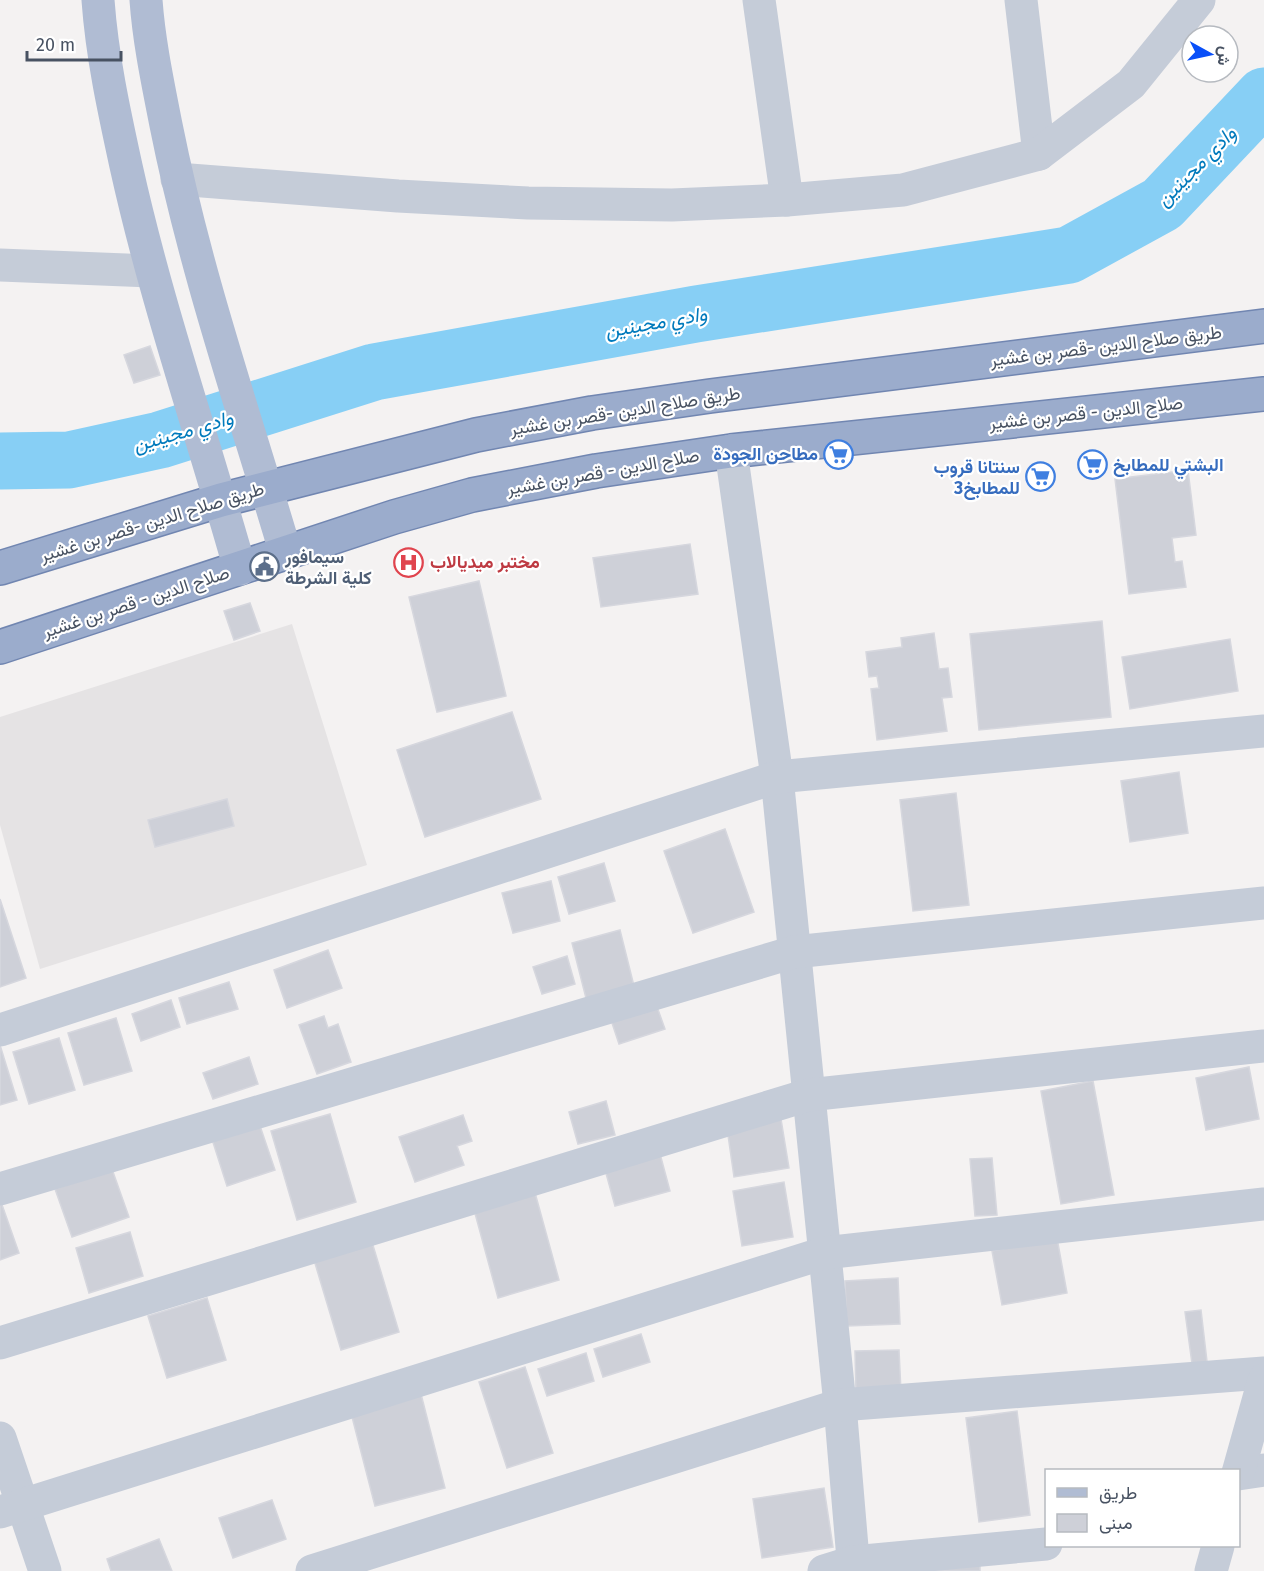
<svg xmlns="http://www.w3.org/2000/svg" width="1264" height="1571" font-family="'Fira Sans',Vazirmatn,sans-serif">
<rect width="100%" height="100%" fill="#f4f2f2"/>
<!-- education -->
<polygon fill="#e5e3e4" points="292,624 367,865 40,969 0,825 0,717"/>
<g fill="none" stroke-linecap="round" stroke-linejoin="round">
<!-- river -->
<polyline stroke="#87cff5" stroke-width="57" points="0,461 69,460 160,440 374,372 696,314 1069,255 1162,204 1264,96"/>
</g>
<!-- building -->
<g fill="#ced0d8" stroke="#d6d7de" stroke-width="1.5">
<polygon points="150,346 160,375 134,383 124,355"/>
<polygon points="1188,470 1196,535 1172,538 1175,562 1182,561 1186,587 1129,594 1115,479"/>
<polygon points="690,544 698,594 601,607 593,558"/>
<polygon points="479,581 506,696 437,712 409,597"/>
<polygon points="250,603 260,631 234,640 224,611"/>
<polygon points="1102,621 1111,717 979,730 970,634"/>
<polygon points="934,633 939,669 948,668 952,697 942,698 947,731 877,740 871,689 879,688 877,676 869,677 866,652 902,647 901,638"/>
<polygon points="1230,639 1238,691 1130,709 1122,657"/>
<polygon points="512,712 541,799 425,837 397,750"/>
<polygon points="1179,772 1188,833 1130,842 1121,781"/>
<polygon points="956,793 969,905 913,911 900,800"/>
<polygon points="227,799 234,826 155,847 148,820"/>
<polygon points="725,829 754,912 693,933 664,851"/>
<polygon points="604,863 615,901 569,914 558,877"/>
<polygon points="551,881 560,921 513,933 502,893"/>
<polygon points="0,899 26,978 0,987"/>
<polygon points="620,930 635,990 587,1002 572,943"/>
<polygon points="328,950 342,988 287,1008 274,970"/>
<polygon points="567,956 575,984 542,994 533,967"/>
<polygon points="229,982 238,1009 187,1024 179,998"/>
<polygon points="171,1000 180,1027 141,1041 132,1014"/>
<polygon points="656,1004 665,1029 619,1044 611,1020"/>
<polygon points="324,1016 328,1028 338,1024 351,1062 317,1074 299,1025"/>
<polygon points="116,1018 132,1071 84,1085 68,1033"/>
<polygon points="59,1038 75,1090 29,1104 13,1052"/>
<polygon points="0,1045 17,1100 0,1105"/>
<polygon points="249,1057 258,1084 213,1099 203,1073"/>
<polygon points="1249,1067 1259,1119 1206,1130 1196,1078"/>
<polygon points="1093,1081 1114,1195 1061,1204 1041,1091"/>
<polygon points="606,1101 615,1135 578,1144 569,1112"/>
<polygon points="330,1114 356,1202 297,1220 271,1131"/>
<polygon points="463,1115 472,1141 457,1146 464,1165 415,1182 399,1137"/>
<polygon points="257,1117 275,1170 227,1186 210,1133"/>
<polygon points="781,1119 789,1168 734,1177 727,1128"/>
<polygon points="659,1150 670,1191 615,1206 604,1166"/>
<polygon points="992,1158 997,1215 975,1216 970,1159"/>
<polygon points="112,1169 129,1217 72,1237 55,1189"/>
<polygon points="784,1182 793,1237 742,1246 733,1191"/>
<polygon points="534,1189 559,1280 498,1298 473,1206"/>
<polygon points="0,1199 19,1253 0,1260"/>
<polygon points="130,1232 143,1276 89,1293 76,1248"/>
<polygon points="1057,1238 1067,1293 1002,1305 992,1251"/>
<polygon points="372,1242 399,1332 341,1350 314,1260"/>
<polygon points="898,1278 900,1324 847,1326 845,1281"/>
<polygon points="207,1298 226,1360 167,1378 148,1316"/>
<polygon points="1201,1310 1208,1370 1193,1371 1185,1312"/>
<polygon points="641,1334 650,1362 603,1377 594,1349"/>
<polygon points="899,1350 901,1392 856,1394 855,1351"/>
<polygon points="586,1353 594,1381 547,1396 538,1369"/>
<polygon points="525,1367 553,1453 507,1468 479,1382"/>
<polygon points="421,1394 445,1488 375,1506 351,1413"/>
<polygon points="1017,1411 1030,1515 979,1522 966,1418"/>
<polygon points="824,1488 833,1547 762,1558 753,1499"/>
<polygon points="272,1500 286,1539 233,1558 219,1518"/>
<polygon points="159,1539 172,1571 111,1571 107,1559"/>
<polygon points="980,1559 980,1571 920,1571"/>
</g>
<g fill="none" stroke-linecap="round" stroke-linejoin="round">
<defs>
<g id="trunk">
<polyline points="0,568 221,500 476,435 592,413 710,396 1264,326"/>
<polyline points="0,647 394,517 472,495 596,471 731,451 1264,394"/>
</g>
</defs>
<!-- trunk casing -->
<use href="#trunk" stroke="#7186b1" stroke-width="36"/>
<!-- minor -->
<g stroke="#c5ccd8" stroke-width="33">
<polyline points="759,0 787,200"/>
<polyline points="1021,0 1039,154"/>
<polyline points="177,179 398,196 528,203 672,205 787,200 903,190 1039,154 1131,84 1199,0"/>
<polyline points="0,265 151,271"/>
<polyline points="731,451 777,777 840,1405 854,1571"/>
<polyline points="0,1030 777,777 1264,731"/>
<polyline points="0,1189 794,952 1264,903"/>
<polyline points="0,1343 808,1095 1264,1046"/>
<polyline points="0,1438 45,1571"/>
<polyline points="1238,1474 1264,1470"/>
<polyline points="0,1512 824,1253 1264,1204"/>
<polyline points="312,1571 840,1405 1264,1373"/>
<polyline points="824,1571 853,1562 1046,1544"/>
</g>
<!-- tertiary -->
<g stroke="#c5ccd8" stroke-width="33">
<polyline points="1238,1473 1264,1380"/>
<polyline points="1211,1571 1218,1546"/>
</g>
<!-- primary -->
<g stroke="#b0bcd3" stroke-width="33">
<path d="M98 0C102 56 114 111 126 166 156 302 202 434 240 569"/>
<path d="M146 0C149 42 158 84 166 125 195 271 244 412 286 554"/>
</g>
<!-- trunk -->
<use href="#trunk" stroke="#9baccc" stroke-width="33"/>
</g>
<!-- icons -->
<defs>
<symbol id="supermarket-ring" viewBox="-11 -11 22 22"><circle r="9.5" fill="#fff" stroke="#3f7fe0" stroke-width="1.5"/><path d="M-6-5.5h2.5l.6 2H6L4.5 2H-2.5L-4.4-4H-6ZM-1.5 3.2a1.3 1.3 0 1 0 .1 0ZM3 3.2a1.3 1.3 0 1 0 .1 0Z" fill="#3f7fe0"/></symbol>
<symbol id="hospital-ring" viewBox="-11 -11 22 22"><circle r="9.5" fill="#fff" stroke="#e0444e" stroke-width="1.5"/><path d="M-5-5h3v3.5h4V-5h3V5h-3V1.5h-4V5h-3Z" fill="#e0444e"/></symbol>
<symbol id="civic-ring" viewBox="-11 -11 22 22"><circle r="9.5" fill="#fff" stroke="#5c6f8a" stroke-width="1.5"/><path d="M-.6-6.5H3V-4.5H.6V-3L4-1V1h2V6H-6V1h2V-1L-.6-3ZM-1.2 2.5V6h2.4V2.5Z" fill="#5c6f8a"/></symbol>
</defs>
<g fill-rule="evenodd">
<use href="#supermarket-ring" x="822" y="438" width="33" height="33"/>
<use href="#supermarket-ring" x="1076" y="448" width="33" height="33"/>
<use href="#supermarket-ring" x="1024" y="460" width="33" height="33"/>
<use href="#hospital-ring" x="392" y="546" width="33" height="33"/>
<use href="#civic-ring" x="248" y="550" width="33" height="33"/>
</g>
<g text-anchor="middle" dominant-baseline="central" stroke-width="4.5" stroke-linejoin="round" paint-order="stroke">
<!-- street labels -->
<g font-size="18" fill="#485262" stroke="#fff">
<text transform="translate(1106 346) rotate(-7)">طريق صلاح الدين -قصر بن غشير</text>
<text transform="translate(625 411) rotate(-9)">طريق صلاح الدين -قصر بن غشير</text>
<text transform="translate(1086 413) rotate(-6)">صلاح الدين - قصر بن غشير</text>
<text transform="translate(603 472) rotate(-10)">صلاح الدين - قصر بن غشير</text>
<text transform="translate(152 522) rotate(-17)">طريق صلاح الدين -قصر بن غشير</text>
<text transform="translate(136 602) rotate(-18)">صلاح الدين - قصر بن غشير</text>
</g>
<!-- shop labels -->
<g font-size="18" font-weight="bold" fill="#366cbe" stroke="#fff" text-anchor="end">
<text x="818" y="454">مطاحن الجودة</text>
<text x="1113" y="465" text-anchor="start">البشتي للمطابخ</text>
<text x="1020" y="467">سنتانا قروب<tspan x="1020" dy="21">3للمطابخ</tspan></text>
</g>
<!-- service labels -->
<g font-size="18" font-weight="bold" fill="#4e5e75" stroke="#fff" text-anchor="start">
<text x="285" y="557">سيمافور<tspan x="285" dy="21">كلية الشرطة</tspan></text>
</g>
<!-- health labels -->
<g font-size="18" font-weight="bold" fill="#be3a42" stroke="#fff" text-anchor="start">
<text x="430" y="562">مختبر ميديالاب</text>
</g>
<!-- water labels -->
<g font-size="20" font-style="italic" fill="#007abc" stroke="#fff">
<text transform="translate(1196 166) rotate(-45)">وادي مجينين</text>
<text transform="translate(656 322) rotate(-10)">وادي مجينين</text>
<text transform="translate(183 431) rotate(-16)">وادي مجينين</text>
</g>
</g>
<!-- legend -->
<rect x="1045" y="1469" width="195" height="78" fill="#ffffff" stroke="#b6bac0" stroke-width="1.5"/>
<rect x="1057" y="1488" width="30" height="9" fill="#b0bcd3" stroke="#b6bac0" stroke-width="1.5"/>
<text x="1099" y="1499" font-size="18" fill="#485262">طريق</text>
<rect x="1057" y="1514" width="30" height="18" fill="#ced0d8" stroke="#b6bac0" stroke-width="1.5"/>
<text x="1099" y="1529" font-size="18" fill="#485262">مبنى</text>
<!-- north arrow -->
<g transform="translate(1210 54) rotate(98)"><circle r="28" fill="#ffffff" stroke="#b6bac0" stroke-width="1.5"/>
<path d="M0-4.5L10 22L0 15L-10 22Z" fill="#094ff8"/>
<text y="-9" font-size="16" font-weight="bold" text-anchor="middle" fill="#485262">ش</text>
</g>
<!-- scale -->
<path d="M27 51v9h94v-9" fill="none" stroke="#485262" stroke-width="3"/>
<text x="36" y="51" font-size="18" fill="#485262" stroke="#ffffff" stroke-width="4.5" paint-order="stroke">20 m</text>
</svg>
